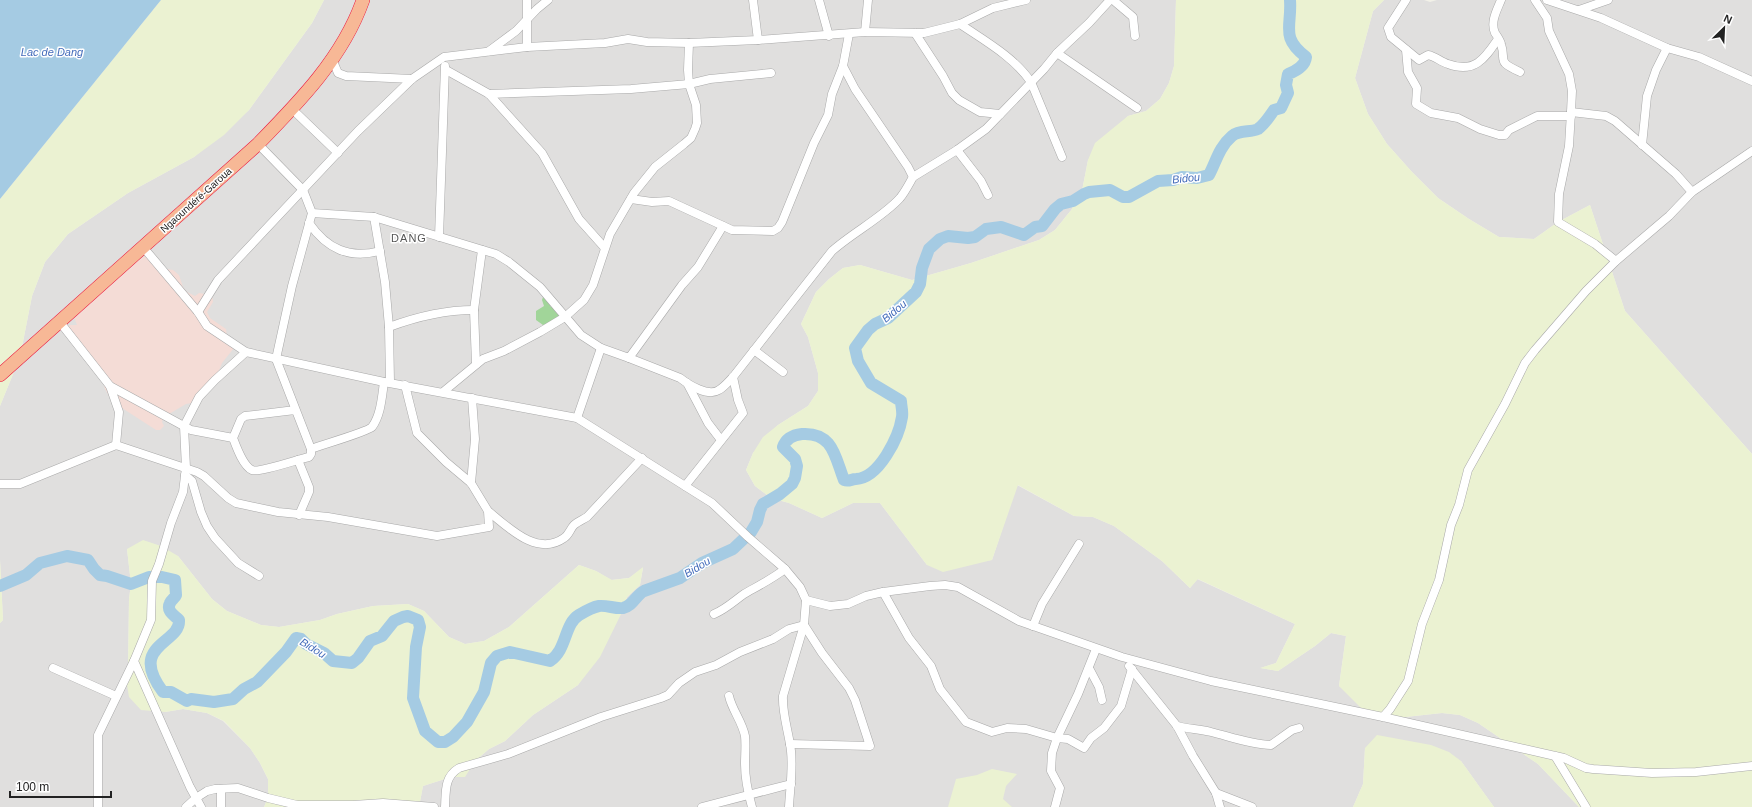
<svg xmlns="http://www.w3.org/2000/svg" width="1752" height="807" font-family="Arial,sans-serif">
<rect width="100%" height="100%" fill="#f2f1e8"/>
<!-- residential -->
<g fill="#e0dfde">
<polygon points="324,0 1176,0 1174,66 1169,83 1160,99 1146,111 1128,116 1088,160 1081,196 1073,201 1072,209 1055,230 1039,240 971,263 912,280 860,265 843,268 829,279 816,292 801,324 808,337 818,373 818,391 808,406 778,425 753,453 746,470 755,486 771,498 789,503 822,518 853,503 880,503 927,565 992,560 1017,485 1074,516 1093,517 1114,526 1162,561 1190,588 1197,579 1295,624 1276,663 1261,668 1278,671 1315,646 1331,633 1346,636 1339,686 1387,719 1442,713 1460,715 1478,723 1538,764 1579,807 1494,807 1461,761 1365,748 1363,784 1353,807 419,807 423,786 451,777 475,761 489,749 505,741 533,715 578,685 624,608 627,597 640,585 643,568 629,578 611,580 596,571 579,565 509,627 484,641 465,644 449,637 424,611 408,604 373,606 337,614 320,620 279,627 261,625 227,611 212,599 178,556 127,549 131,584 129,599 128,672 165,712 183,709 207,713 223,721 250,748 260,763 268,779 268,798 264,807 0,807 0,623 3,620 0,560 0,406 20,357 32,296 45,262 68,234 128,193 194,157 249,110 312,23"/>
<polygon points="1384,0 1424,0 1430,2 1437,0 1752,0 1752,454 1625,311 1590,205 1558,222 1534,239 1499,237 1469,219 1438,198 1412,172 1387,144 1368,114 1355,78 1373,11"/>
</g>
<!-- commercial -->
<polygon fill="#f4dcd6" points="145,256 151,258 167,269 173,270 179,275 183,287 187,292 195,296 199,293 212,295 213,302 207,312 210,318 226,329 228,344 234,348 222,363 215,381 192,403 186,404 169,414 164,415 162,422 164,426 160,430 156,430 122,408 109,396 105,389 104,385 65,330 70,325 77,325 74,317 137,261"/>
<!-- farmland -->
<g fill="#ebf2d2">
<polygon points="161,0 324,0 312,23 249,110 224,135 194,157 128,193 68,234 45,262 32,296 20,357 0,406 0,199"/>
<polygon points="1176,0 1384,0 1373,11 1355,78 1368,114 1387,144 1412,172 1438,198 1469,219 1499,237 1534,239 1558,222 1590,205 1625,311 1752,454 1752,807 1579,807 1538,764 1478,723 1460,715 1442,713 1387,719 1365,712 1339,686 1346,636 1331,633 1315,646 1278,671 1260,668 1276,663 1295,624 1198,579 1190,588 1162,561 1114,526 1093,517 1074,516 1018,485 992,560 943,572 927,565 880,503 853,503 822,518 789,503 771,498 755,486 746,470 753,453 763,437 778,425 808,406 818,391 818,373 808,337 801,324 816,292 829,279 843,268 860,265 912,280 971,263 1039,240 1055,230 1072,209 1073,201 1081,196 1088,160 1095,143 1128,116 1146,111 1160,99 1169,83 1174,66"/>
<polygon points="143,540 161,546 178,556 212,599 227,611 261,625 279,627 320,620 337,614 373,606 408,604 424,611 449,637 465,644 484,641 509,627 579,565 596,571 612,580 629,578 643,567 640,585 627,597 624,608 600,657 578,685 533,715 505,741 489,749 475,761 465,777 451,777 423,786 419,807 264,807 268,798 268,779 260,763 250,748 224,721 207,713 183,709 165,712 141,710 129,697 126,679 128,672 129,599 131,584 127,549"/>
<polygon points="0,560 3,620 0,623"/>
<polygon points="1377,735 1431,745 1449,752 1461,761 1494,807 1353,807 1363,784 1365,748"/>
<polygon points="992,769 1017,774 1006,786 1003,799 1012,807 948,807 956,779 977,775"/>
</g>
<!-- forest -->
<polygon fill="#a1d599" points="543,297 547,297 551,303 550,306 558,310 561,316 557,320 543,325 536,320 536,311 544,306 542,300"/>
<!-- water -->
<polygon fill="#a5cbe3" points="0,0 161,0 0,199"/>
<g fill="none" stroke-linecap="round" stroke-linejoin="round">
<!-- river -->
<path stroke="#a5cbe3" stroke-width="12" d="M0 586 26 575 40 563 67 556 88 560 94 569 100 575 107 576 131 584 149 577H162L175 580 176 595C175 598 171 600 170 603 166 611 174 615 179 620 181 644 127 644 163 692H171L187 701 191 699 214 702 233 699 244 689 257 682 286 652 296 638 301 639 306 644 324 653 333 661 352 663 358 658 370 641 382 636 394 621 403 617 408 616 418 620 420 627 416 647 413 698 425 731 438 742H445L453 737 467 722 484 692 491 663 497 656 510 652 550 661C567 650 564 624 579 615 584 612 593 607 599 606 607 605 615 609 623 608 633 606 636 595 644 591L680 578 702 563 733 549 751 532 757 522 760 510 763 504 780 494 792 484 795 478 797 466 795 459 783 447C786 438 793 435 802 434 833 432 835 457 844 480 849 482 851 479 856 479 879 478 899 437 902 417 903 411 901 406 901 401L871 383 858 361 855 348 868 330 875 324 888 318 916 292 920 284 922 268 929 249 940 239 948 236 968 238 975 237 986 229 1001 227 1024 235 1035 227 1042 226 1055 209 1061 204 1073 201 1084 194 1089 192 1110 190 1123 197H1129L1158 181 1173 180 1182 177 1197 178 1209 175C1216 162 1219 147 1232 136 1240 129 1250 133 1258 129 1265 124 1269 117 1274 110L1281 108 1288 93 1286 85 1288 74C1296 71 1305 66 1306 57 1280 37 1292 27 1290 0"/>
<defs>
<g id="minor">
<polyline points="753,0 758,40"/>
<polyline points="819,0 829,36"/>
<polyline points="1113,0 1133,17 1135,36"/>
<path d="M1406 0 1388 28 1391 37 1419 60 1428 55C1435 56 1441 62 1448 64 1475 74 1485 58 1498 39"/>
<path d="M1501 0C1497 10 1490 22 1495 33 1497 36 1500 40 1501 44 1507 62 1495 60 1520 72"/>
<polyline points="1535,0 1547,18 1549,31 1569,74 1572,91 1571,112 1606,116 1615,121 1676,174 1692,192"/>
<polyline points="1547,0 1601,18 1667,48 1699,57 1752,81"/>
<polyline points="1579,10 1608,0"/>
<path d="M960 24C985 41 1014 57 1031 82L1062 157"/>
<polyline points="865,32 868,0"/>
<polyline points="915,33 943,76 952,93 959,100 980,112 1000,114"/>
<polyline points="527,47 527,0"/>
<polyline points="1406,50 1408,72 1417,88 1416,104 1431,113 1458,118 1480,129 1499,135 1505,135 1509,130 1537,116 1571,116"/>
<polyline points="489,51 516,31 537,9 548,0"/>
<polyline points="1057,53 1089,23 1110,0"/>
<polyline points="332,59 338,73 346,76 412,79"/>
<polyline points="446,70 489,94 542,153 579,219 604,247"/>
<polyline points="489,94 631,89 689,84 710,79 771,73"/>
<polyline points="292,109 338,153"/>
<polyline points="1571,112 1569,146 1559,194 1558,222 1595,244 1616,261"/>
<path d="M258 144 303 190 312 213 292 286 276 359 311 449V454L309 457C299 459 259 473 252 470 243 466 236 446 233 438L241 419 245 416 295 410"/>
<polyline points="1642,145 1647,96 1656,70 1667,48"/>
<polyline points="957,150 981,181 988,195"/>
<polyline points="913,177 957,150 986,129 1044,69 1057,53 1137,108"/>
<polyline points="631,199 652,202 669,201 732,230 773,231 778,228 782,222 814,143 828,115 832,94 843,66 849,34"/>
<polyline points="312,213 374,217 496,254 509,262 540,287 581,335 601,348 629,358 682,285 698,267 723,226"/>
<polyline points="374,217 385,282 389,327 390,382"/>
<path d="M309 223C327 249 349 259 380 251"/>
<polyline points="439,237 445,66"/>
<polyline points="143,247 198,312 207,326 246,352 384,382 577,418 712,503 748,537 785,569 800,587 806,600 830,606 848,604 866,596 883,592 930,586 945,585 958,587 1019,621 1122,657 1211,681 1383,717 1564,758 1586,768 1593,769 1652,773 1696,772 1752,766"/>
<polyline points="198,312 218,280 358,131 412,79 444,57 527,47 605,43 628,39 647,42 689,43 758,40 865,32 924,33 960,24 993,8 1026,0"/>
<polyline points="59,321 110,386 191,430 233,438"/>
<path d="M389 327C416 317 445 310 474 310"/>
<polyline points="754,350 783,372"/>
<path d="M629 358 680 378C689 385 708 397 719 390 724 387 729 381 733 377L832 251C852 233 883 217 900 198 905 192 909 184 913 177L908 167 855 89 843 66"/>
<polyline points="476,364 474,310 482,250"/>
<polyline points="687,383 708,423 721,440"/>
<polyline points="110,386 119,412 116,445"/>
<polyline points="443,392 483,359 504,351 540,332 565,317 584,300 593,285 610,234 634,193 655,167 684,144 691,138 695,129 697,123 696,105 689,84 688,70 689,43"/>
<polyline points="577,418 601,348"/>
<path d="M311 449C321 445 367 432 372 427 381 415 382 396 384 382"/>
<polyline points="298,460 309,487 309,492 299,515"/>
<polyline points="185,475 192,481 201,512 207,526 215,538 238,563 259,576"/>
<polyline points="471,483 475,439 472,398"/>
<polyline points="0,484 20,484 116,445 197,472 204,476 228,498 236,503 278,512 328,517 437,536 489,527 488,511 471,483 446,462 417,433 405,385"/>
<polyline points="685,486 743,413 738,400 733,377"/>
<path d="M488 511C509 528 537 557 564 538 569 535 570 529 574 525 577 522 582 520 587 517L642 458"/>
<polyline points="883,592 909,638 931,666 940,689 966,722 992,732 1007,728 1026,729 1057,738 1068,739 1084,748 1091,738 1104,728 1121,706 1132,669"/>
<path d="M714 614C726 609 734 601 744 594 758 586 772 579 785 569"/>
<polyline points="1033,626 1042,604 1079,544"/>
<polyline points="1129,666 1177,726 1193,756 1216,793 1220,807"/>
<polyline points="53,668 116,696"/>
<polyline points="1089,668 1099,687 1102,700"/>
<path d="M729 696C732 710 742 721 745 736 746 745 745 754 745 764 745 779 748 793 752 807"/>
<polyline points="1383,717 1390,709 1408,681 1422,624 1439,580 1451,525 1459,505 1468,470 1505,404 1525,363 1535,350 1586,291 1616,261 1669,216 1692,192 1752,151"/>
<path d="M1177 726C1189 729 1200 729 1211 732 1231 737 1250 744 1271 745L1292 730 1299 728"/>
<polyline points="1555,756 1586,807"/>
<polyline points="1216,793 1252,807"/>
<polyline points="98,807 98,735 134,661"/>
<polyline points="186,807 196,798 207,791 215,789 238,788 268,798 297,805 353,805 383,803 434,807"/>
<polyline points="201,807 190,787 134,661 151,620 152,581 159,564 171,523 183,492 186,468 184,426 199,397 215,380 246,352"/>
<polyline points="221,807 221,789"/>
<path d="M445 807C446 791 444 777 459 768L508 754 601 717 661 698 668 695 679 683 695 672 716 665 740 652 773 639 789 629 804 625 822 653 849 688 855 700 870 746 790 744"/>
<polyline points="702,807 791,784"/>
<path d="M789 807C790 788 793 770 791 751 789 733 782 714 783 696L804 625 806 600"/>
<polyline points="1055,807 1060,788 1051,771 1052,753 1057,738 1078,694 1096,649"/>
</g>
<path id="trunk" d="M0 375 258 144C300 101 343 57 363 0"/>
</defs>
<!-- minor casing -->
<use href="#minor" stroke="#a9a9a9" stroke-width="9"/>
<!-- trunk casing -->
<use href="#trunk" stroke="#eb1a40" stroke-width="14"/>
<!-- minor -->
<use href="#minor" stroke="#fff" stroke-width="8"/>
<!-- trunk -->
<use href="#trunk" stroke="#f7b896" stroke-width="13"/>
</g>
<g text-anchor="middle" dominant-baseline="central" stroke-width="3" stroke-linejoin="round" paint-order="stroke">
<!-- street labels -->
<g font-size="10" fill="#222" stroke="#fff">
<text transform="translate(196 200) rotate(-42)">Ngaoundéré-Garoua</text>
</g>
<!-- water labels -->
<g font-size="11" font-style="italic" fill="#446cbb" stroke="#fff">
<text x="52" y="52">Lac de Dang</text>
<text transform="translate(1186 178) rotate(-6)">Bidou</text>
<text transform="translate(894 311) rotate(-40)">Bidou</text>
<text transform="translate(697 567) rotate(-31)">Bidou</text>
<text transform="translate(313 648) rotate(32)">Bidou</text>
</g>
<!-- neighbourhood labels -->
<g font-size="11" letter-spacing="1" fill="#555" stroke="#fff">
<text x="409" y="238">DANG</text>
</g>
</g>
<!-- north arrow -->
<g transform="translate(1724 28) rotate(24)" stroke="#ffffff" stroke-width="3" paint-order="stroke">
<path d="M0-3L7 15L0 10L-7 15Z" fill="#222222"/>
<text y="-6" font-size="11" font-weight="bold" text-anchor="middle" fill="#222222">N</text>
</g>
<!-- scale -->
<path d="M10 791v6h101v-6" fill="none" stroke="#222222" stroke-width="2"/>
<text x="16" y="791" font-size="12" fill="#222222" stroke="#ffffff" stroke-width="3" paint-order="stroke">100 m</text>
</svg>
